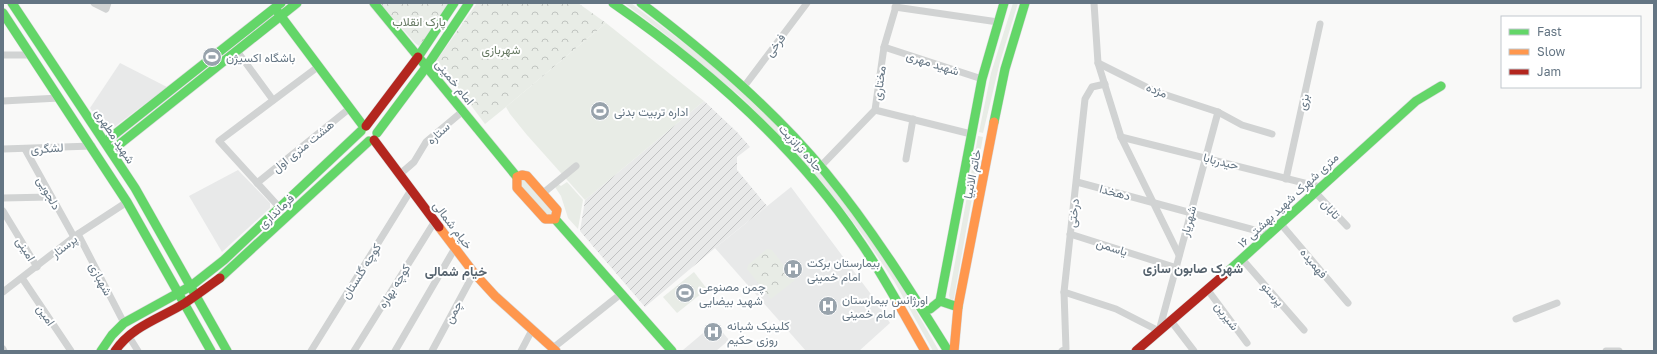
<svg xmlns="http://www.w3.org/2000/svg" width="1657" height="354" font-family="'Golos Text',Vazirmatn,sans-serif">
<defs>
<pattern id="industrial-furrows" width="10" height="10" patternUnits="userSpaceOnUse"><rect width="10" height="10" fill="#e8e9e9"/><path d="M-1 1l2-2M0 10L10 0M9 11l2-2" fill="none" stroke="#c0c1c2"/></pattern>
<pattern id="park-crowns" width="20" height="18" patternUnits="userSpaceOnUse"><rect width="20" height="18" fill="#e8ece6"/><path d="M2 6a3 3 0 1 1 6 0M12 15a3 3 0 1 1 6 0" fill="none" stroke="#c0c4c0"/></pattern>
</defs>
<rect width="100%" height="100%" fill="#f9f9f8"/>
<!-- built -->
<g fill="#e8e9e9">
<polygon points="120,63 167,87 113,128 107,129 104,128 90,108"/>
<polygon points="238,170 270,203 270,208 222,252 189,196"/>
<polygon points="791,187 876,301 890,323 859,351 806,351 715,248"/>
<polygon points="715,323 729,340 716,351 684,351 683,350"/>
</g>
<!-- industrial -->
<polygon fill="url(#industrial-furrows)" points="704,101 737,132 750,147 737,157 737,170 767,206 715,248 645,307 580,231 585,200"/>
<!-- grass -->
<g fill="#e8ece6">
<path d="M624 3H631C669 32 709 61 744 94 792 139 844 197 880 252 902 284 920 318 939 351H933L894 281 865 238 846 213 783 139 740 96 665 34Z"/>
<polygon points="1013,3 1018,3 1000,62 983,133 979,132 991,73"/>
<polygon points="606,23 704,101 585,200 527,135 510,114 506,107"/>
<polygon points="978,136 983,137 954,298 953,300 950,299 949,295"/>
<polygon points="522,176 555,211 550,219 518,187"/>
<polygon points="567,182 583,200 578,229 568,218 561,196 555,187 558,184 561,186"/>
<polygon points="694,272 707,289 677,313 663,297"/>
</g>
<!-- park -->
<g fill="url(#park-crowns)">
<polygon points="380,3 452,3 419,46 415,43"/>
<polygon points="477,3 578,3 606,23 506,107 485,124 437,60"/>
<polygon points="767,249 772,250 795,280 771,299 747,269 748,265"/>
</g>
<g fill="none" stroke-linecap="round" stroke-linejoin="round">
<defs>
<g id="fast">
<polyline points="12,3 135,188 227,351"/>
<polyline points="374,3 517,177"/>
<path d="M613 3C707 68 795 145 859 240 874 261 886 283 899 305"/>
<path d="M641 3C708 54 773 109 826 173 872 229 910 290 948 351"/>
<polyline points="277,11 364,127"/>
<polyline points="3,13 127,202 211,351"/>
<polyline points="418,57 454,3"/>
<polyline points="994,122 1005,69 1025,3"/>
<polyline points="377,133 427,66 469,3"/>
<polyline points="105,142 281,3"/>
<polyline points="111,151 297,3"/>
<polyline points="555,219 672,351"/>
<polyline points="1224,275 1416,101 1441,86"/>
<polyline points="220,278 369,141"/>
<polyline points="940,301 958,307"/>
<polyline points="921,307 930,309 940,301 982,79 1004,3"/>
<polyline points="101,351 112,335 124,323 191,286 224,260 361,131"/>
</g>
<g id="slow">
<polygon points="522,175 527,176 557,210 555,219 545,219 517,188 517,177"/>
<polyline points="439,227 474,273 495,296 556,351"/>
<polyline points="899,305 925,351"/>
<polyline points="954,351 958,307 994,122"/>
</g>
<g id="jam">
<polyline points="366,126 418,57"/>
<polyline points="374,140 439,227"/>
<path d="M115 351C132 326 161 318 185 303 197 295 209 286 220 278"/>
<polyline points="1136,351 1224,275"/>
</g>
</defs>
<!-- fast casing -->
<use href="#fast" stroke="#d6d7d8" stroke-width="10"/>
<!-- slow casing -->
<use href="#slow" stroke="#d6d7d8" stroke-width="10"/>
<!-- jam casing -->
<use href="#jam" stroke="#d6d7d8" stroke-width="10"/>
<!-- street -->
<g stroke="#d1d3d3" stroke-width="7">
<polyline points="94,3 106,9 108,3"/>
<polyline points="1094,3 1098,63 1121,137 1179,255"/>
<polyline points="895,7 998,22"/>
<polyline points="884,47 982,79"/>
<polyline points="237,51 273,100"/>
<polyline points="3,55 31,55"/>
<polyline points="1098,63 1154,91 1218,112 1242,125 1272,134"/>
<polyline points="743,88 807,3"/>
<polyline points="3,101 59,98"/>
<polyline points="875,110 971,134"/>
<polyline points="1121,137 1320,187"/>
<polyline points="3,149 92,146"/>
<polyline points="25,149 74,237"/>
<polyline points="906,159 913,119"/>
<polyline points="820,167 875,110 884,47 897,3"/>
<polyline points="399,175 414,162 426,142 463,111"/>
<polyline points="1286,179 1320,24"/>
<polyline points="1077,182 1269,234"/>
<polyline points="257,183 350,108"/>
<polyline points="1315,192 1347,226"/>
<polyline points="542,194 576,166"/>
<polyline points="3,198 50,197"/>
<polyline points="280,208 219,141 319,66"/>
<polyline points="3,211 37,267"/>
<polyline points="1280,223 1348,303"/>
<polyline points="78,234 124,323"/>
<polyline points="1070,234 1177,268"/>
<polyline points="1242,259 1304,330"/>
<polyline points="22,278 71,351"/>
<polyline points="1207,289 1247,343"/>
<polyline points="3,292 78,234 127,202"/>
<polyline points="1064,292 1116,309 1159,331 1218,112"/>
<polyline points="1516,319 1557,303"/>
<polyline points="1171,321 1194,351"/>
<polyline points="128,335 138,351"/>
<polyline points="553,348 622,293"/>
<polyline points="3,349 4,351"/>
<polyline points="311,351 411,190"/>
<polyline points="354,351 435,221"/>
<polyline points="395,351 455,248"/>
<polyline points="432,351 474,273"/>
<polyline points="521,351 532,330"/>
<polyline points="1062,351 1066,349 1064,292 1085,99 1092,87 1105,84"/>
<polyline points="1606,351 1619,351"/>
</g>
<!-- fast -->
<use href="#fast" stroke="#63d668" stroke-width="9"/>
<!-- slow -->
<use href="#slow" stroke="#ff974d" stroke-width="9"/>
<!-- jam -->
<use href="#jam" stroke="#b3261e" stroke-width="9"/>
</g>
<!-- icons -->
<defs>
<symbol id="stadium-disc" viewBox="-11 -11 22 22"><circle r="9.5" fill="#98a3ac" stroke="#fff"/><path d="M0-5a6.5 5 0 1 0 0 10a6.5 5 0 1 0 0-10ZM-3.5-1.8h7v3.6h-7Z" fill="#fff"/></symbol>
<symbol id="hospital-disc" viewBox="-11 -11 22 22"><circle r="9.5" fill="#98a3ac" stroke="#fff"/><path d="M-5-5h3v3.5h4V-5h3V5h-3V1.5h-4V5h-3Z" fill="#fff"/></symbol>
</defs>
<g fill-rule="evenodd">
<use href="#stadium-disc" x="201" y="46" width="22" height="22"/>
<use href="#stadium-disc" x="589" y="100" width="22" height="22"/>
<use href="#hospital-disc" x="782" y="258" width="22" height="22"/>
<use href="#stadium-disc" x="674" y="282" width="22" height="22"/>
<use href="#hospital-disc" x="817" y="295" width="22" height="22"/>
<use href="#hospital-disc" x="702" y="321" width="22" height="22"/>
</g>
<g text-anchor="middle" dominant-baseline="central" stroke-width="4" stroke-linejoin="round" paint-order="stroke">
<!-- park labels -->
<g font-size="12" fill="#677a63" stroke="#fff">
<text x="419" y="21">پارک انقلاب</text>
<text x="501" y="49">شهربازی</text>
</g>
<!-- street labels -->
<g font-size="12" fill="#647583" stroke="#fff">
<text transform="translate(775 45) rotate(-53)">فرخی</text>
<text transform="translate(933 63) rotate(18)">شهید مهری</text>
<text transform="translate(455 82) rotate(51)">امام خمینی</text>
<text transform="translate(879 83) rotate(-82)">مختاری</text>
<text transform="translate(1157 90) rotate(22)">مژده</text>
<text transform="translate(1303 102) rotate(-78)">بزی</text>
<text transform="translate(438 133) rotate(-43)">ستاره</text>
<text transform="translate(115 136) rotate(57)">شهید مطهری</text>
<text transform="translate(303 146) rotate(-39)">هشت متری اول</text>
<text transform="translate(47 148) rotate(-3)">لشگری</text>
<text transform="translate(801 148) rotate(48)">جاده ترانزیت</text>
<text transform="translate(1221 161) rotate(14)">حیدربابا</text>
<text transform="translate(972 174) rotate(-79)">خاتم الانبیا</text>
<text transform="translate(1115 192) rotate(15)">دهخدا</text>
<text transform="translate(49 193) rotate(61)">دلجویی</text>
<text transform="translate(1288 200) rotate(-43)">۱۶ متری شهرک شهيد بهشتی</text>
<text transform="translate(1331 209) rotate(47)">تابان</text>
<text transform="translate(276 211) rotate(-43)">فرمانداری</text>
<text transform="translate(1073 213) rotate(-83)">درختی</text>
<text transform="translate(1188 221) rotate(-75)">شهریار</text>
<text transform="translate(453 225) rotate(53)">خیام شمالی</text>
<text transform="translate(64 246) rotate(-38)">پرستار</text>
<text transform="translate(1112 247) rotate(18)">یاسمن</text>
<text transform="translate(26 249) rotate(59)">امینی</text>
<text transform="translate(1314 263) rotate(50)">فهمیده</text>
<text transform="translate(361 271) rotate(-58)">کوچه گلستان</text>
<text transform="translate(101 279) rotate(62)">شهبازی</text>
<text transform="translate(394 286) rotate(-58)">کوچه بهاره</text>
<text transform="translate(1273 294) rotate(49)">پرستو</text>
<text transform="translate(453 312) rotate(-62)">چمن</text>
<text transform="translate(46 315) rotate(56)">امین</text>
<text transform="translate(1227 316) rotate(53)">شیرین</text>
</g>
<!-- poi labels -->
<g font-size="12" fill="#647583" stroke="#fff" text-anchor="start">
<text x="226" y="57">باشگاه اکسیژن</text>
<text x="614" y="111">اداره تربیت بدنی</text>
<text x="807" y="262">بیمارستان برکت<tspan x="807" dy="14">امام خمینی</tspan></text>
<text x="699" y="286">چمن مصنوعی<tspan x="699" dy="14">شهید بیضایی</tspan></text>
<text x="842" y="299">اورژانس بیمارستان<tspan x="842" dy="14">امام خمینی</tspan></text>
<text x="727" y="325">کلینیک شبانه<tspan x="727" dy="14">روزی حکیم</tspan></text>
</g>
<!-- neighbourhood labels -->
<g font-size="13" font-weight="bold" fill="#56636e" stroke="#fff">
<text x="1193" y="268">شهرک صابون سازی</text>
<text x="456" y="271">خیام شمالی</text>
</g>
</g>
<!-- border -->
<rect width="1657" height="354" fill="none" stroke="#647583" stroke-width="8"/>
<!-- legend -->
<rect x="1501" y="16" width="140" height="72" fill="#ffffff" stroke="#c1c8cd"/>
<rect x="1509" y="29" width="20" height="6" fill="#63d668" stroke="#c1c8cd"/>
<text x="1537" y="36" font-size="12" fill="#647583">Fast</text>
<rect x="1509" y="49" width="20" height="6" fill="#ff974d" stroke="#c1c8cd"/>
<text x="1537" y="56" font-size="12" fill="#647583">Slow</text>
<rect x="1509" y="69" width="20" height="6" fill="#b3261e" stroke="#c1c8cd"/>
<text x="1537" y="76" font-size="12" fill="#647583">Jam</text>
</svg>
